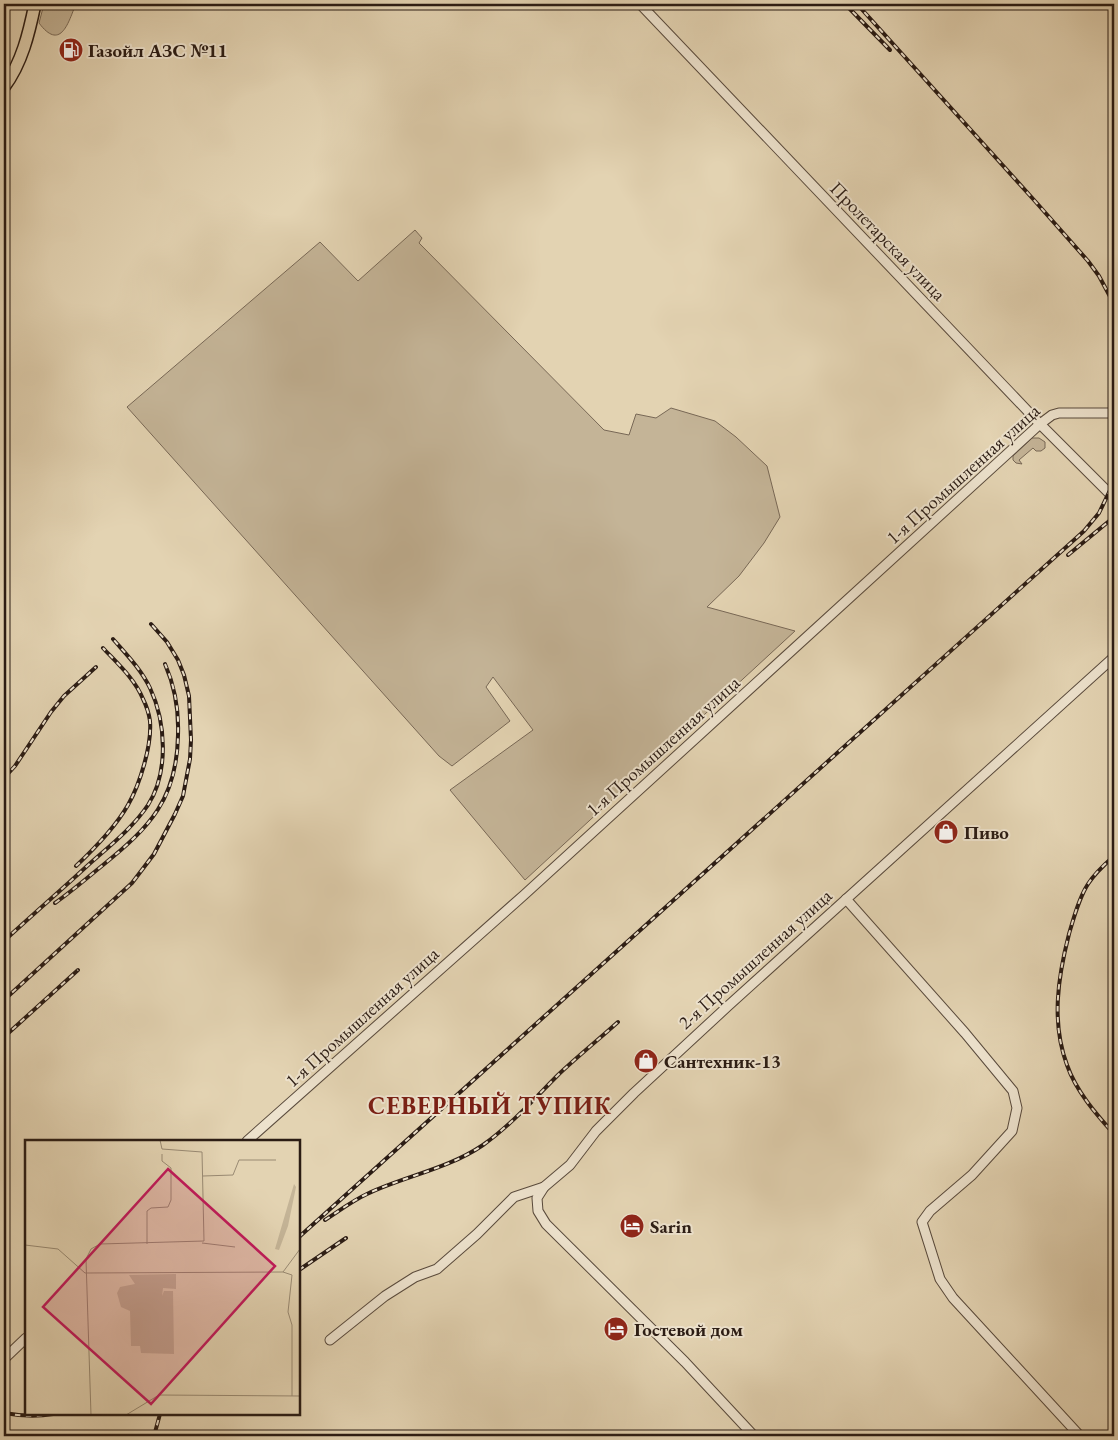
<svg xmlns="http://www.w3.org/2000/svg" width="1118" height="1440" font-family="'EB Garamond',serif">
<rect width="100%" height="100%" fill="#e3d3b2"/>
<filter id="stains"><feTurbulence type="fractalNoise" baseFrequency=".004" numOctaves="4"/><feColorMatrix values="0 0 0 0 .2 0 0 0 0 .09 0 0 0 0 .02 0 0 0 .5 -.17"/></filter>
<radialGradient id="worn" r=".72"><stop offset=".6" stop-color="#630" stop-opacity="0"/><stop offset="1" stop-color="#630" stop-opacity=".3"/></radialGradient>
<!-- green -->
<g fill="#c4b497" stroke="#786856">
<path d="M44 4H75V6C68 24 60 51 39 23Z"/>
<polygon points="415,230 422,238 419,243 604,430 629,435 636,414 656,418 671,408 715,421 736,437 767,466 780,517 764,543 739,576 707,607 795,631 525,880 450,790 533,730 493,677 486,687 510,721 452,766 439,756 127,407 320,242 358,281"/>
<polygon points="1032,438 1039,438 1045,442 1045,448 1041,451 1036,451 1033,448 1019,460 1022,464 1016,463 1013,460 1013,456"/>
</g>
<g fill="none" stroke-linecap="round" stroke-linejoin="round">
<defs>
<g id="minor">
<polyline points="640,4 1040,424 1114,498"/>
<polyline points="846,899 965,1033 1013,1091 1017,1108 1012,1131 972,1175 930,1211 922,1222 940,1279 953,1298 1080,1436"/>
<polyline points="247,1141 524,895 1040,424 1052,415 1059,413 1114,413"/>
<polyline points="330,1340 385,1296 415,1277 437,1269 477,1234 514,1197 544,1187"/>
<polyline points="4,1359 26,1338"/>
<polyline points="754,1436 685,1362 546,1224 538,1211 537,1198 544,1187 570,1165 596,1131 634,1093 728,1006 1114,657"/>
</g>
<path id="major" d="M4 87C22 63 29 33 35 4"/>
</defs>
<!-- minor casing -->
<use href="#minor" stroke="#594a3c" stroke-width="11"/>
<!-- major casing -->
<use href="#major" stroke="#2b1c14" stroke-width="14"/>
<!-- minor -->
<use href="#minor" stroke="#ede2cd" stroke-width="9"/>
<!-- major -->
<use href="#major" stroke="#e3d3b2" stroke-width="11"/>
<defs>
<g id="rail">
<polyline points="845,4 890,50"/>
<polyline points="857,4 1034,200 1088,261 1099,276 1114,304"/>
<polyline points="1068,555 1114,517"/>
<polyline points="4,778 15,766 51,712 64,696 96,667"/>
<path d="M1114 856C1105 864 1095 873 1088 884 1079 898 1074 917 1069 934 1058 977 1051 1022 1067 1065 1076 1091 1096 1114 1114 1134"/>
<path d="M76 866C93 850 116 826 128 805 140 784 152 745 150 721 149 714 146 705 143 699 135 679 117 663 103 648"/>
<path d="M55 903C72 891 87 878 103 865 150 827 177 799 178 735 179 710 175 687 165 664"/>
<path d="M4 941C31 916 59 892 86 867 107 848 132 829 148 805 169 772 166 722 150 688 141 669 126 654 113 639"/>
<polyline points="4,1000 132,883 154,854 175,814 183,796 190,759 191,740 189,696 184,675 178,660 167,642 151,624"/>
<polyline points="4,1037 78,970"/>
<path d="M325 1220C339 1211 352 1201 367 1194 405 1176 448 1169 483 1145 511 1125 534 1099 558 1075 577 1057 598 1040 618 1022"/>
<polyline points="299,1237 1084,531 1099,513 1114,482"/>
<polyline points="299,1270 346,1238"/>
<path d="M4 1413C21 1416 35 1417 53 1414"/>
<polyline points="154,1436 160,1414"/>
</g>
</defs>
<!-- rail casing -->
<use href="#rail" stroke="#2b1c14" stroke-width="4"/>
<!-- rail -->
<use href="#rail" stroke="#ede2cd" stroke-width="2" stroke-dasharray="5.5" stroke-linecap="butt"/>
</g>
<!-- icons -->
<defs>
<symbol id="fuel-disc" viewBox="-11 -11 22 22"><circle r="9.5" fill="#8f2418" stroke="#ede2cd"/><path d="M-5.5-6h7V0h2V4h1.3V-2.5L3-4.5l.8-.8L6-3V5H2.5V1h-1V6h-7ZM-4.2-4.7v3.2H.2V-4.7Z" fill="#fff"/></symbol>
<symbol id="shop-disc" viewBox="-11 -11 22 22"><circle r="9.5" fill="#8f2418" stroke="#ede2cd"/><path d="M-5-2.5h2.3a2.7 3.5 0 0 1 5.4 0H5L5.5 6h-11ZM-1.5-2.5h3a1.5 2.3 0 0 0-3 0Z" fill="#fff"/></symbol>
<symbol id="hotel-disc" viewBox="-11 -11 22 22"><circle r="9.5" fill="#8f2418" stroke="#ede2cd"/><path d="M-6-4.5h1.5V1H6V5H4.5V3h-9V5H-6ZM-4 0a1.8 1.8 0 1 1 3.6 0ZM.5 0V-2.5h3Q6-2.5 6 0Z" fill="#fff"/></symbol>
</defs>
<g fill-rule="evenodd">
<use href="#fuel-disc" x="57" y="36" width="28" height="28"/>
<use href="#shop-disc" x="932" y="818" width="28" height="28"/>
<use href="#shop-disc" x="632" y="1047" width="28" height="28"/>
<use href="#hotel-disc" x="618" y="1212" width="28" height="28"/>
<use href="#hotel-disc" x="602" y="1315" width="28" height="28"/>
</g>
<g text-anchor="middle" dominant-baseline="central" stroke-width="4" stroke-linejoin="round" paint-order="stroke">
<!-- poi labels -->
<g font-size="19" font-weight="bold" fill="#2b1c14" stroke="#ede2cd" text-anchor="start">
<text x="88" y="50">Газойл АЗС №11</text>
<text x="964" y="832">Пиво</text>
<text x="664" y="1061">Сантехник-13</text>
<text x="650" y="1226">Sarin</text>
<text x="634" y="1329">Гостевой дом</text>
</g>
<!-- street labels -->
<g font-size="19" fill="#2b1c14" stroke="#ede2cd">
<text transform="translate(888 241) rotate(46)">Пролетарская улица</text>
<text transform="translate(963 474) rotate(-42)">1-я Промышленная улица</text>
<text transform="translate(663 746) rotate(-42)">1-я Промышленная улица</text>
<text transform="translate(755 959) rotate(-42)">2-я Промышленная улица</text>
<text transform="translate(362 1017) rotate(-42)">1-я Промышленная улица</text>
</g>
<!-- district labels -->
<g font-size="24" font-weight="bold" letter-spacing="1" fill="#7a1f14" stroke="#ede2cd">
<text x="490" y="1105">СЕВЕРНЫЙ ТУПИК</text>
</g>
</g>
<!-- overview -->
<g transform="translate(25 1140)">
<rect width="275" height="275" fill="#e3d3b2"/>
<path d="M269 44 271 47 263 86 254 110 250 109ZM151 134V149L138 148 137 156 139 151H148L149 214 116 213 115 206H106L105 171 96 167 92 153 95 147 110 144 104 135Z" fill="#c4b497"/>
<path fill="none" stroke="#998a73" stroke-width="1" d="M178 36 208 35 214 20H251M177 103 210 107M122 104V71L126 68 143 67 146 60V28L137 21V14M0 105 33 109 60 133 258 132 267 135 263 172 267 185V256M258 132 275 109M66 275 61 119 66 109 75 104 179 101 177 12 137 9 135 0M101 275 134 255 275 256"/>
<path fill="#c2185b" fill-opacity="0.15" stroke="#c2185b" stroke-width="2.5" d="M143 29 250 126 126 264 18 167Z"/>
<rect width="275" height="275" fill="none" stroke="#2b1c14" stroke-width="2.5"/>
</g>
<!-- margin -->
<rect width="1118" height="1440" fill="none" stroke="#e3d3b2" stroke-width="20"/>
<rect x="5" y="5" width="1108" height="1430" fill="none" stroke="#2b1c14" stroke-width="2.5"/>
<rect x="10" y="10" width="1098" height="1420" fill="none" stroke="#2b1c14"/>
<rect width="100%" height="100%" filter="url(#stains)"/>
<rect width="100%" height="100%" fill="url(#worn)"/>
</svg>
